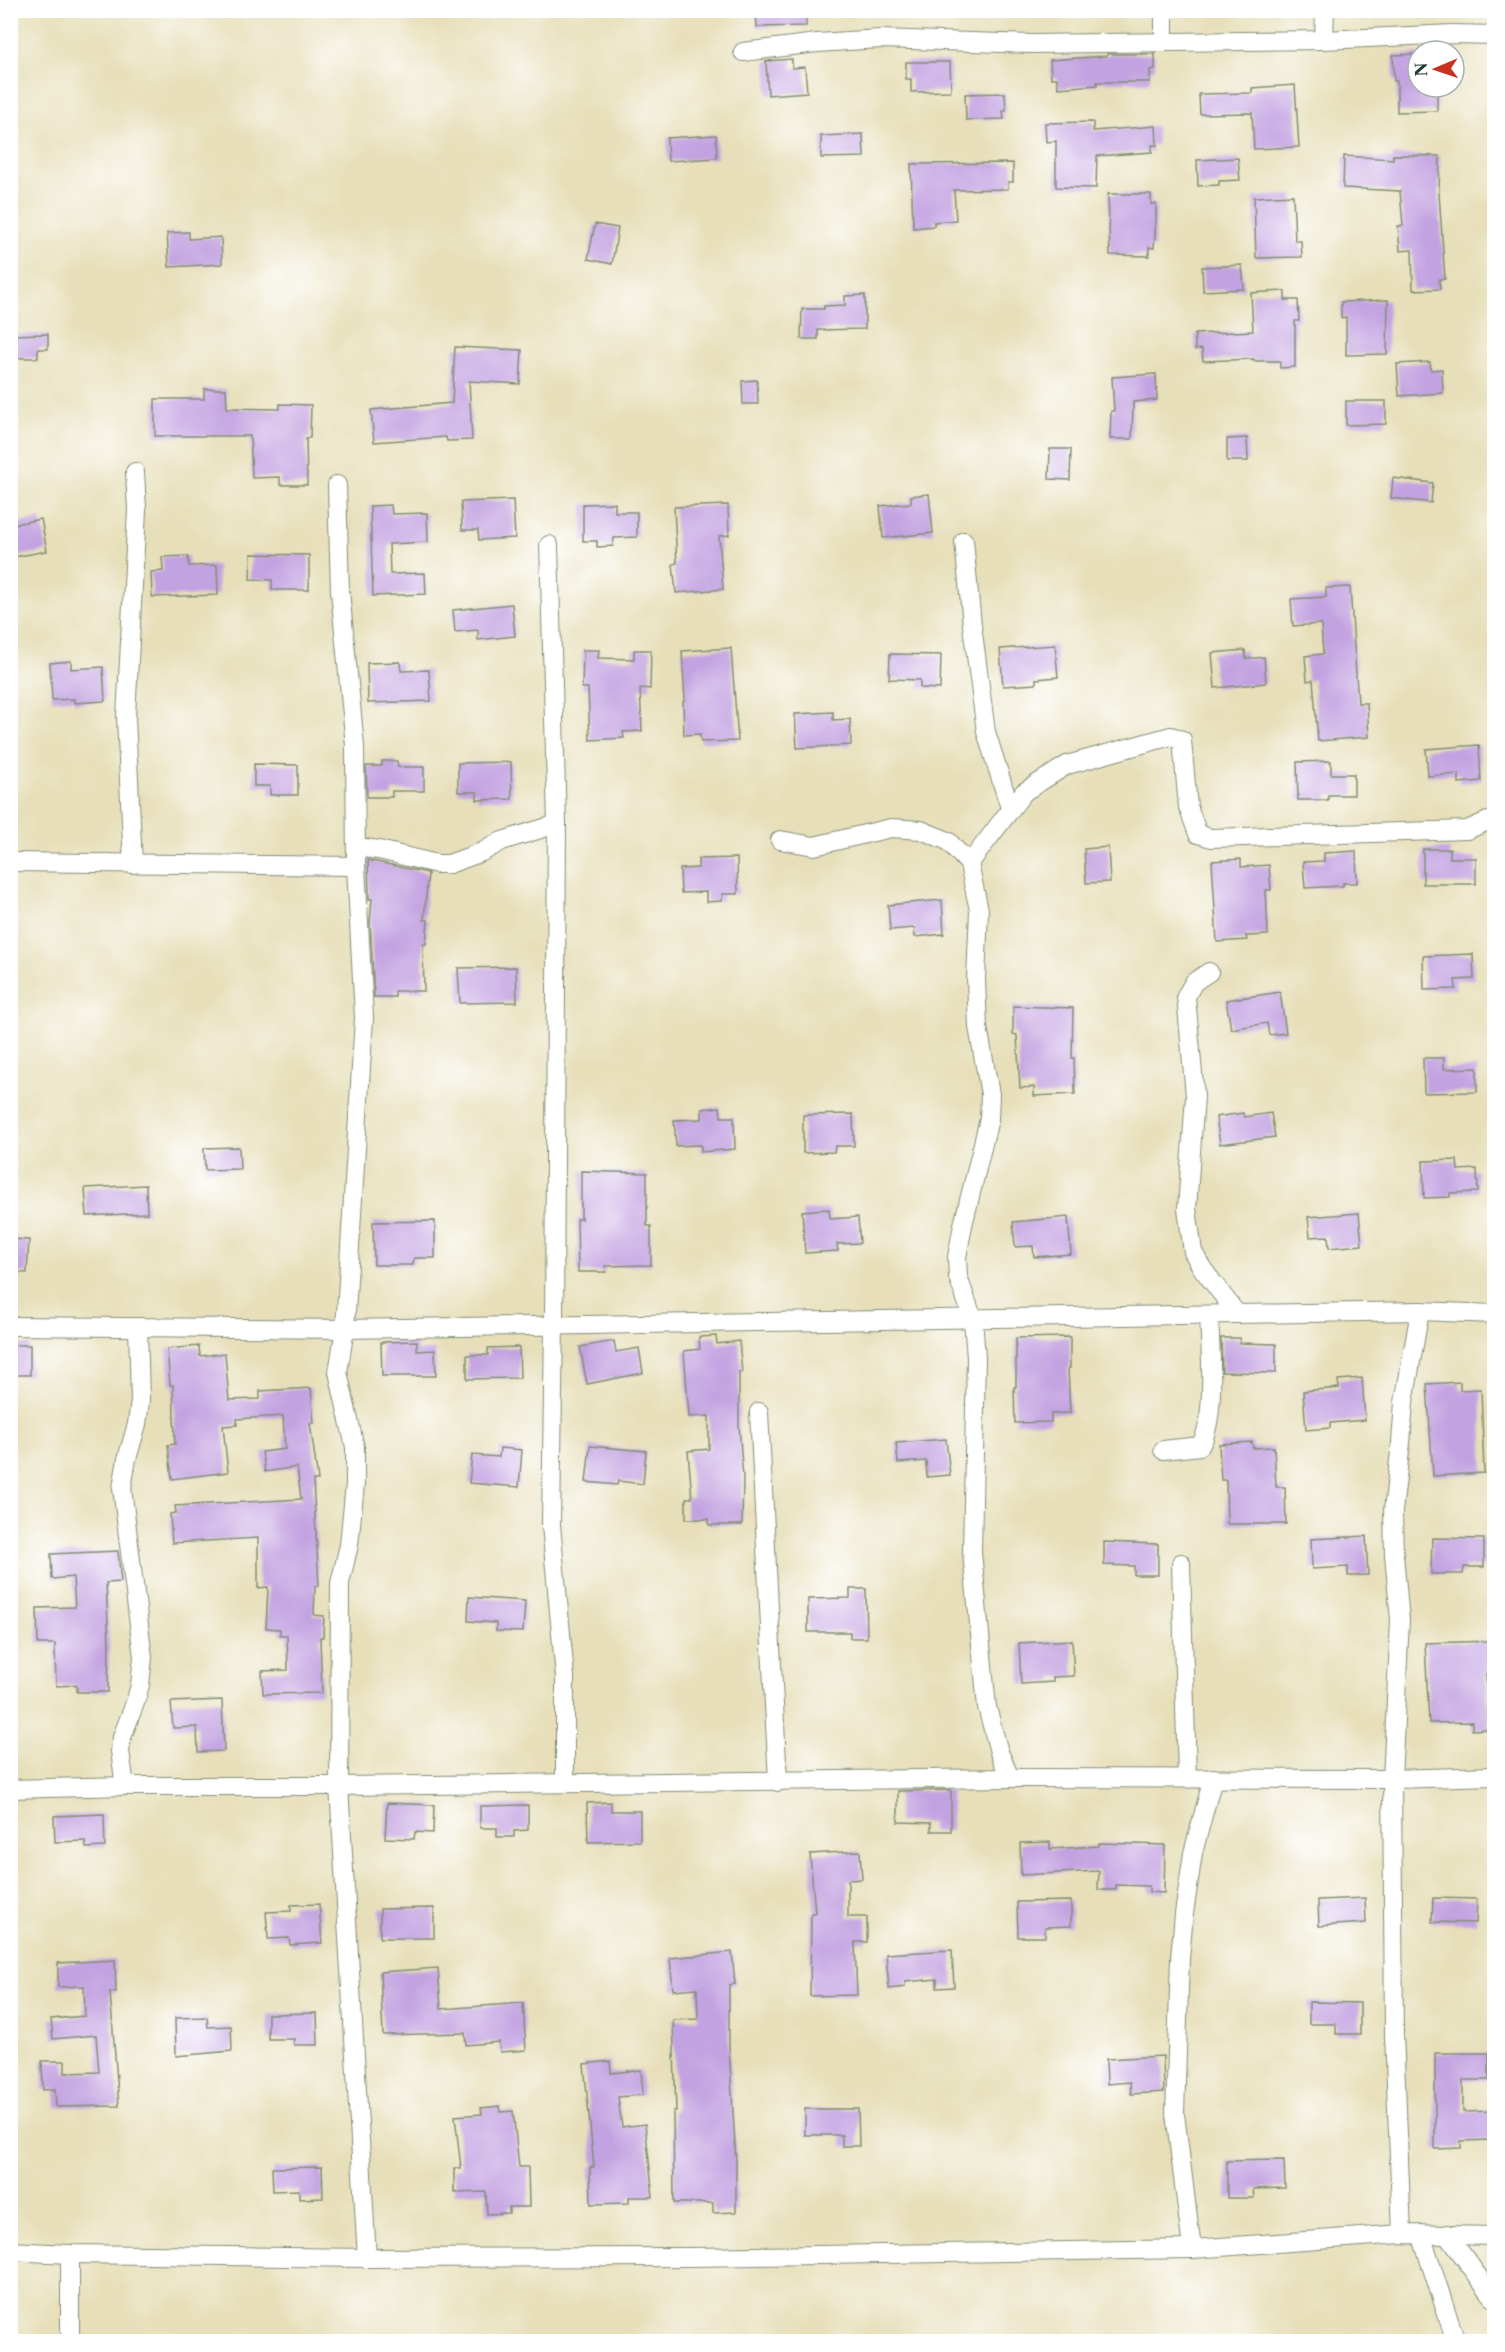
<svg xmlns="http://www.w3.org/2000/svg" width="1505" height="2352" font-family="'Libre Caslon Text',serif">
<rect width="100%" height="100%" fill="#fff"/>
<filter id="ink" filterUnits="userSpaceOnUse"><feTurbulence type="fractalNoise" baseFrequency=".0167" numOctaves="2"/><feDisplacementMap in="SourceGraphic" scale="12" xChannelSelector="R" yChannelSelector="G"/><feConvolveMatrix kernelMatrix="1 2 1 2 8 2 1 2 1" color-interpolation-filters="sRGB"/></filter>
<filter id="wash" filterUnits="userSpaceOnUse"><feTurbulence type="fractalNoise" baseFrequency=".008" numOctaves="4" result="noise"/><feDisplacementMap in="SourceGraphic" scale="24" xChannelSelector="R" yChannelSelector="G"/><feGaussianBlur stdDeviation="1.35" result="paint"/><feColorMatrix in="noise" values="0 0 0 0 0 0 0 0 0 0 0 0 0 0 0 0 0 1.4 0 .05"/><feComposite in="paint" operator="in"/></filter>
<g filter="url(#wash)">
<rect width="100%" height="100%" fill="#e7dfb9"/>
<g id="blocks">
<!-- building -->
<g fill="#c3a2e1">
<polygon points="756,10 806,10 806,26 757,27"/>
<polygon points="1107,54 1155,54 1155,69 1150,70 1150,82 1097,82 1097,85 1058,88 1057,78 1051,78 1050,60 1107,56"/>
<polygon points="1418,54 1418,87 1437,87 1437,111 1397,112 1397,81 1394,81 1393,55"/>
<polygon points="792,59 792,68 805,67 807,92 768,95 766,61"/>
<polygon points="906,62 950,62 951,91 911,92 911,79 906,79"/>
<polygon points="1295,85 1299,147 1254,149 1252,113 1200,114 1199,94 1252,93 1252,88"/>
<polygon points="1005,93 1006,111 1003,111 1004,119 966,120 965,94"/>
<polygon points="1093,122 1093,131 1156,126 1157,145 1152,145 1152,152 1097,156 1096,188 1056,187 1056,141 1046,142 1045,123"/>
<polygon points="863,134 864,157 821,158 821,136"/>
<polygon points="716,135 717,158 668,161 667,138"/>
<polygon points="1393,155 1440,156 1439,193 1445,279 1439,279 1440,289 1413,290 1412,250 1400,251 1398,226 1403,226 1400,191 1343,188 1344,156 1393,159"/>
<polygon points="1238,158 1240,180 1219,181 1219,185 1198,186 1197,160"/>
<polygon points="1013,163 1013,182 1008,182 1008,189 954,190 956,220 934,222 934,226 913,228 911,164"/>
<polygon points="1108,194 1151,194 1151,204 1156,204 1156,219 1154,248 1149,247 1149,256 1110,255"/>
<polygon points="1293,195 1295,241 1301,241 1302,257 1256,258 1254,197"/>
<polygon points="595,224 618,228 612,264 588,259"/>
<polygon points="189,232 189,239 221,237 222,264 169,267 167,233"/>
<polygon points="1242,265 1244,289 1203,291 1202,267"/>
<polygon points="1285,291 1285,300 1298,300 1299,321 1295,321 1295,367 1280,368 1280,361 1254,361 1254,359 1203,361 1202,349 1195,350 1195,334 1253,331 1251,293"/>
<polygon points="865,295 865,329 818,330 818,339 801,339 802,309 824,309 824,306 845,305 845,296"/>
<polygon points="1388,300 1387,354 1346,355 1346,317 1341,318 1341,302"/>
<polygon points="48,334 48,349 38,349 38,358 10,358 10,335"/>
<polygon points="455,347 522,350 520,384 469,381 472,440 447,441 446,437 374,442 371,410 452,403"/>
<polygon points="1430,362 1431,370 1442,369 1443,393 1399,396 1397,364"/>
<polygon points="1156,374 1157,400 1133,402 1132,439 1110,439 1111,411 1114,411 1112,377"/>
<polygon points="757,380 758,404 743,404 742,381"/>
<polygon points="204,389 226,389 227,408 280,409 280,404 311,405 310,438 306,438 307,485 280,485 280,477 252,478 250,436 155,436 155,399 204,399"/>
<polygon points="1346,401 1386,401 1386,424 1346,425"/>
<polygon points="1247,438 1248,461 1227,461 1227,439"/>
<polygon points="1050,449 1071,449 1070,480 1049,479"/>
<polygon points="1393,478 1433,483 1431,503 1391,498"/>
<polygon points="929,494 933,533 883,538 880,506 911,503 911,496"/>
<polygon points="513,500 515,538 479,540 478,530 462,530 461,502"/>
<polygon points="615,503 615,512 637,512 637,537 614,538 613,546 597,547 597,541 583,541 583,504"/>
<polygon points="391,505 392,514 427,513 428,542 389,544 390,574 425,573 426,594 373,596 370,506"/>
<polygon points="728,505 729,535 719,536 723,589 676,593 673,564 677,563 674,507"/>
<polygon points="41,519 47,551 14,557 10,525"/>
<polygon points="251,554 309,555 309,590 272,590 272,580 250,579"/>
<polygon points="188,556 189,566 217,565 218,595 152,597 151,572 163,571 162,557"/>
<polygon points="1350,587 1358,703 1367,703 1369,737 1318,741 1313,680 1307,681 1305,656 1323,654 1321,624 1293,626 1291,599 1326,597 1326,588"/>
<polygon points="512,604 515,636 478,640 478,630 455,632 453,610"/>
<polygon points="1055,645 1058,677 1036,679 1036,684 1003,686 1000,649"/>
<polygon points="731,648 738,741 701,742 700,734 684,735 683,701 685,700 682,651"/>
<polygon points="583,650 599,650 598,658 634,659 634,650 651,650 650,689 640,688 642,731 623,732 624,738 590,740 588,688 582,688"/>
<polygon points="1245,650 1246,659 1264,657 1266,683 1215,688 1212,653"/>
<polygon points="890,654 941,655 940,689 920,688 920,680 889,679"/>
<polygon points="71,661 71,669 103,667 105,701 74,703 74,699 52,700 50,663"/>
<polygon points="400,662 401,671 429,670 431,701 368,703 367,663"/>
<polygon points="833,712 833,720 850,719 851,745 797,748 795,714"/>
<polygon points="1479,745 1481,781 1459,783 1459,774 1428,776 1426,749"/>
<polygon points="382,761 397,761 398,767 424,767 424,791 392,791 392,797 367,797 366,766 382,766"/>
<polygon points="1331,761 1331,774 1354,774 1354,795 1328,795 1328,800 1298,800 1297,762"/>
<polygon points="511,762 512,799 477,800 477,792 458,792 458,763"/>
<polygon points="254,764 298,765 298,795 270,795 270,786 254,786"/>
<polygon points="1108,847 1110,882 1086,883 1084,849"/>
<polygon points="1423,849 1450,849 1450,858 1476,858 1476,884 1423,884"/>
<polygon points="1356,851 1357,883 1343,883 1343,886 1305,888 1303,862 1324,861 1324,853"/>
<polygon points="737,858 738,894 722,894 722,901 706,902 706,892 681,893 680,869 698,868 698,859"/>
<polygon points="1241,859 1241,867 1269,865 1271,890 1266,890 1268,935 1246,936 1247,940 1217,942 1212,861"/>
<polygon points="368,860 428,873 424,920 428,920 426,944 423,944 424,991 395,991 395,997 374,997 370,922 372,899 369,899"/>
<polygon points="942,900 944,934 915,937 914,928 890,930 888,905"/>
<polygon points="1473,954 1474,979 1455,980 1456,989 1424,990 1423,956"/>
<polygon points="516,967 517,1002 460,1003 458,968"/>
<polygon points="1280,992 1286,1033 1269,1035 1267,1023 1231,1029 1226,1000"/>
<polygon points="1013,1006 1073,1008 1072,1058 1074,1058 1075,1094 1034,1096 1034,1087 1020,1088 1017,1035 1013,1034"/>
<polygon points="1423,1058 1444,1058 1444,1069 1477,1068 1477,1092 1424,1093"/>
<polygon points="720,1107 721,1117 734,1117 735,1149 701,1152 701,1145 676,1146 674,1120 702,1119 702,1109"/>
<polygon points="1243,1113 1244,1117 1271,1113 1275,1137 1220,1144 1216,1117"/>
<polygon points="853,1114 854,1146 835,1146 834,1152 803,1153 803,1115"/>
<polygon points="239,1147 240,1169 205,1170 204,1148"/>
<polygon points="1457,1160 1458,1170 1477,1169 1478,1192 1450,1193 1450,1197 1424,1198 1423,1161"/>
<polygon points="581,1171 647,1173 647,1226 651,1226 651,1265 605,1266 606,1272 578,1272 577,1219 581,1219"/>
<polygon points="146,1185 147,1213 87,1216 85,1188"/>
<polygon points="829,1209 830,1219 858,1217 860,1243 837,1244 838,1251 805,1253 802,1211"/>
<polygon points="1359,1213 1362,1245 1329,1248 1328,1236 1310,1237 1308,1217"/>
<polygon points="1068,1217 1071,1254 1034,1257 1033,1246 1015,1247 1013,1222"/>
<polygon points="435,1221 435,1258 414,1258 413,1265 374,1265 373,1222"/>
<polygon points="10,1239 29,1240 27,1273 10,1272"/>
<polygon points="716,1336 717,1344 739,1341 742,1372 739,1372 739,1425 743,1478 742,1525 709,1525 709,1519 686,1519 686,1498 692,1498 688,1451 709,1449 709,1416 689,1417 684,1351 700,1349 699,1337"/>
<polygon points="1070,1337 1070,1368 1068,1368 1070,1413 1051,1414 1051,1422 1015,1423 1014,1387 1016,1387 1016,1338"/>
<polygon points="1221,1338 1240,1338 1240,1343 1276,1344 1276,1373 1222,1372"/>
<polygon points="417,1341 417,1351 435,1350 436,1376 382,1376 381,1342"/>
<polygon points="614,1341 616,1352 639,1348 643,1373 587,1384 580,1347"/>
<rect x="13" y="1345" width="17" height="30"/>
<polygon points="199,1346 200,1356 225,1353 229,1400 260,1399 260,1391 311,1388 314,1423 310,1423 318,1480 313,1480 319,1586 315,1586 314,1615 324,1616 323,1637 320,1637 322,1693 263,1694 262,1671 288,1670 287,1635 280,1635 280,1629 266,1628 268,1587 258,1588 258,1538 172,1543 170,1514 176,1513 175,1506 301,1499 297,1467 265,1472 262,1452 285,1449 283,1416 237,1419 237,1425 223,1426 228,1472 172,1479 168,1445 175,1444 173,1385 170,1385 167,1349"/>
<polygon points="519,1347 520,1378 467,1379 467,1355 488,1355 488,1348"/>
<polygon points="1362,1378 1365,1420 1330,1423 1330,1428 1306,1430 1303,1391 1339,1388 1338,1380"/>
<polygon points="1460,1382 1460,1390 1481,1389 1484,1473 1433,1476 1427,1384"/>
<polygon points="946,1439 950,1475 927,1477 926,1461 898,1463 896,1443"/>
<polygon points="1252,1442 1253,1448 1274,1447 1276,1487 1285,1487 1286,1524 1227,1524 1226,1480 1221,1480 1219,1444"/>
<polygon points="590,1446 646,1451 643,1484 618,1481 617,1485 586,1482"/>
<polygon points="500,1448 522,1450 519,1487 469,1483 472,1455 499,1457"/>
<polygon points="1366,1536 1368,1575 1348,1576 1348,1567 1312,1569 1311,1539"/>
<polygon points="1432,1538 1484,1539 1484,1567 1464,1567 1463,1574 1431,1574"/>
<polygon points="1104,1542 1158,1544 1158,1575 1134,1575 1134,1566 1104,1565"/>
<polygon points="118,1551 121,1582 106,1583 109,1644 108,1692 77,1692 77,1685 56,1686 55,1644 38,1644 37,1608 75,1607 73,1577 52,1579 51,1554"/>
<polygon points="850,1589 866,1589 867,1638 850,1638 850,1632 808,1632 808,1599 850,1598"/>
<polygon points="469,1597 525,1601 523,1632 496,1631 496,1623 468,1621"/>
<polygon points="1072,1640 1074,1676 1053,1677 1053,1682 1021,1684 1019,1643"/>
<polygon points="1493,1641 1494,1674 1486,1674 1489,1729 1472,1730 1472,1722 1429,1723 1425,1643"/>
<polygon points="222,1700 224,1751 198,1752 197,1727 173,1728 171,1702"/>
<polygon points="951,1790 951,1831 931,1831 931,1823 898,1822 898,1791"/>
<polygon points="611,1802 611,1811 640,1811 640,1841 588,1842 587,1803"/>
<polygon points="387,1803 434,1805 433,1833 415,1832 414,1839 385,1838"/>
<polygon points="528,1805 528,1830 514,1831 514,1837 497,1837 497,1828 480,1828 480,1806"/>
<polygon points="104,1814 105,1847 86,1848 85,1841 55,1842 54,1816"/>
<polygon points="1050,1842 1050,1849 1099,1846 1099,1843 1165,1845 1164,1893 1149,1892 1149,1886 1116,1885 1116,1890 1098,1890 1099,1871 1021,1875 1020,1843"/>
<polygon points="860,1851 862,1879 848,1880 848,1917 867,1917 867,1942 855,1942 857,1995 810,1996 811,1913 815,1913 810,1854"/>
<polygon points="1365,1898 1366,1923 1319,1926 1318,1900"/>
<polygon points="1433,1898 1477,1899 1476,1923 1432,1922"/>
<polygon points="1071,1901 1071,1926 1045,1927 1045,1937 1018,1937 1017,1902"/>
<polygon points="319,1904 322,1943 290,1945 289,1938 268,1939 266,1912 291,1911 291,1905"/>
<polygon points="434,1908 434,1938 380,1938 380,1909"/>
<polygon points="952,1950 954,1987 937,1988 937,1979 905,1982 905,1987 889,1989 886,1954"/>
<polygon points="732,1952 735,1984 729,1985 729,2046 736,2162 736,2212 713,2213 713,2203 674,2203 673,2111 676,2111 673,2020 698,2019 697,1988 673,1990 670,1958"/>
<polygon points="115,1960 116,1992 110,1992 119,2106 56,2107 55,2089 43,2090 42,2061 65,2061 65,2073 99,2072 96,2035 53,2039 51,2019 85,2016 84,1986 58,1987 58,1963"/>
<polygon points="438,1968 441,2009 523,2003 526,2050 500,2052 499,2042 466,2045 465,2033 383,2035 380,1972"/>
<polygon points="1309,2002 1360,2003 1360,2034 1336,2034 1336,2024 1309,2024"/>
<polygon points="317,2013 318,2045 294,2045 294,2039 268,2039 268,2014"/>
<polygon points="207,2017 208,2027 231,2026 232,2051 176,2056 175,2018"/>
<polygon points="1435,2053 1489,2053 1489,2080 1463,2080 1463,2112 1494,2111 1494,2140 1461,2141 1461,2148 1435,2149"/>
<polygon points="1163,2056 1164,2092 1131,2094 1130,2082 1107,2084 1106,2059"/>
<polygon points="610,2061 611,2073 641,2070 643,2095 618,2097 622,2127 645,2124 653,2197 629,2197 629,2203 591,2204 590,2167 594,2167 584,2064"/>
<polygon points="500,2106 501,2112 513,2111 519,2167 528,2167 529,2207 509,2207 509,2213 487,2214 486,2192 454,2193 454,2168 461,2168 455,2116 482,2114 481,2108"/>
<polygon points="805,2109 858,2109 859,2146 842,2146 842,2135 805,2135"/>
<polygon points="1284,2160 1285,2188 1253,2189 1254,2198 1227,2198 1227,2161"/>
<polygon points="322,2167 323,2198 299,2199 299,2190 273,2191 272,2168"/>
</g>
</g>
</g>
<g filter="url(#ink)">
<use href="#blocks" fill-opacity="0" stroke="#838e76" stroke-width="1.5"/>
<g fill="none" stroke-linecap="round" stroke-linejoin="round">
<defs>
<g id="minor">
<polyline points="1164,10 1164,42"/>
<polyline points="1324,40 1325,10"/>
<polyline points="743,52 817,43 880,39 1032,44 1324,40 1453,34 1494,35"/>
<polyline points="337,485 340,591 355,746 356,866 364,1018 345,1329 338,1372 355,1447 355,1484 349,1545 340,1583 339,1786 367,2258"/>
<polyline points="964,541 972,625 986,732 1010,808"/>
<polyline points="549,545 557,824 554,1324 551,1525 565,1677 565,1782"/>
<polyline points="780,840 814,846 891,828 921,830 948,841 969,864 979,910 976,979 978,1027 990,1094 989,1119 963,1225 957,1257 958,1277 973,1319 976,1358 972,1552 987,1707 999,1752 1010,1778"/>
<polyline points="357,847 379,850 437,864 449,864 482,852 502,841 557,824"/>
<polyline points="10,862 356,866"/>
<polyline points="133,864 126,717 137,510 135,472"/>
<polyline points="969,864 1024,792 1067,765 1171,736 1182,740 1188,807 1198,834 1211,838 1467,830 1488,821 1494,821"/>
<polyline points="1209,972 1194,982 1186,996 1195,1096 1187,1209 1193,1252 1202,1268 1237,1314"/>
<polyline points="10,1326 345,1329 1420,1311 1494,1314"/>
<polyline points="759,1412 778,1782"/>
<path d="M1163 1450 1200 1446C1217 1420 1210 1347 1209 1315"/>
<polyline points="1181,1563 1187,1778"/>
<polyline points="125,1786 120,1751 122,1737 135,1703 140,1685 143,1657 122,1488 127,1459 137,1424 140,1401 138,1327"/>
<polyline points="10,1789 125,1786 339,1786 1010,1778 1392,1779 1494,1776"/>
<polyline points="1402,2234 1394,2034 1392,1779 1400,1620 1394,1555 1393,1511 1401,1443 1404,1402 1420,1311"/>
<polyline points="1421,2234 1456,2342"/>
<polyline points="1447,2234 1494,2298"/>
<polyline points="1192,2249 1175,2114 1180,1958 1184,1914 1193,1853 1213,1778"/>
<polyline points="10,2251 70,2254 367,2258 692,2257 1192,2249 1402,2234 1494,2236"/>
<polyline points="70,2254 70,2342"/>
</g>
</defs>
<!-- minor casing -->
<use href="#minor" stroke="#838e76" stroke-width="20"/>
<!-- minor -->
<use href="#minor" stroke="#fff" stroke-width="18"/>
</g>
</g>
<!-- margin -->
<rect width="1505" height="2352" fill="none" stroke="#fff" stroke-width="36"/>
<!-- north arrow -->
<g transform="translate(1436 69) rotate(268)"><circle r="28" fill="#ffffff" stroke="#a5b1ae" stroke-width="1.5"/>
<path d="M0-4.5L10 22L0 15L-10 22Z" fill="#c8321e"/>
<text y="-9" font-size="16" font-weight="bold" text-anchor="middle" fill="#1f3d34">N</text>
</g>
</svg>
